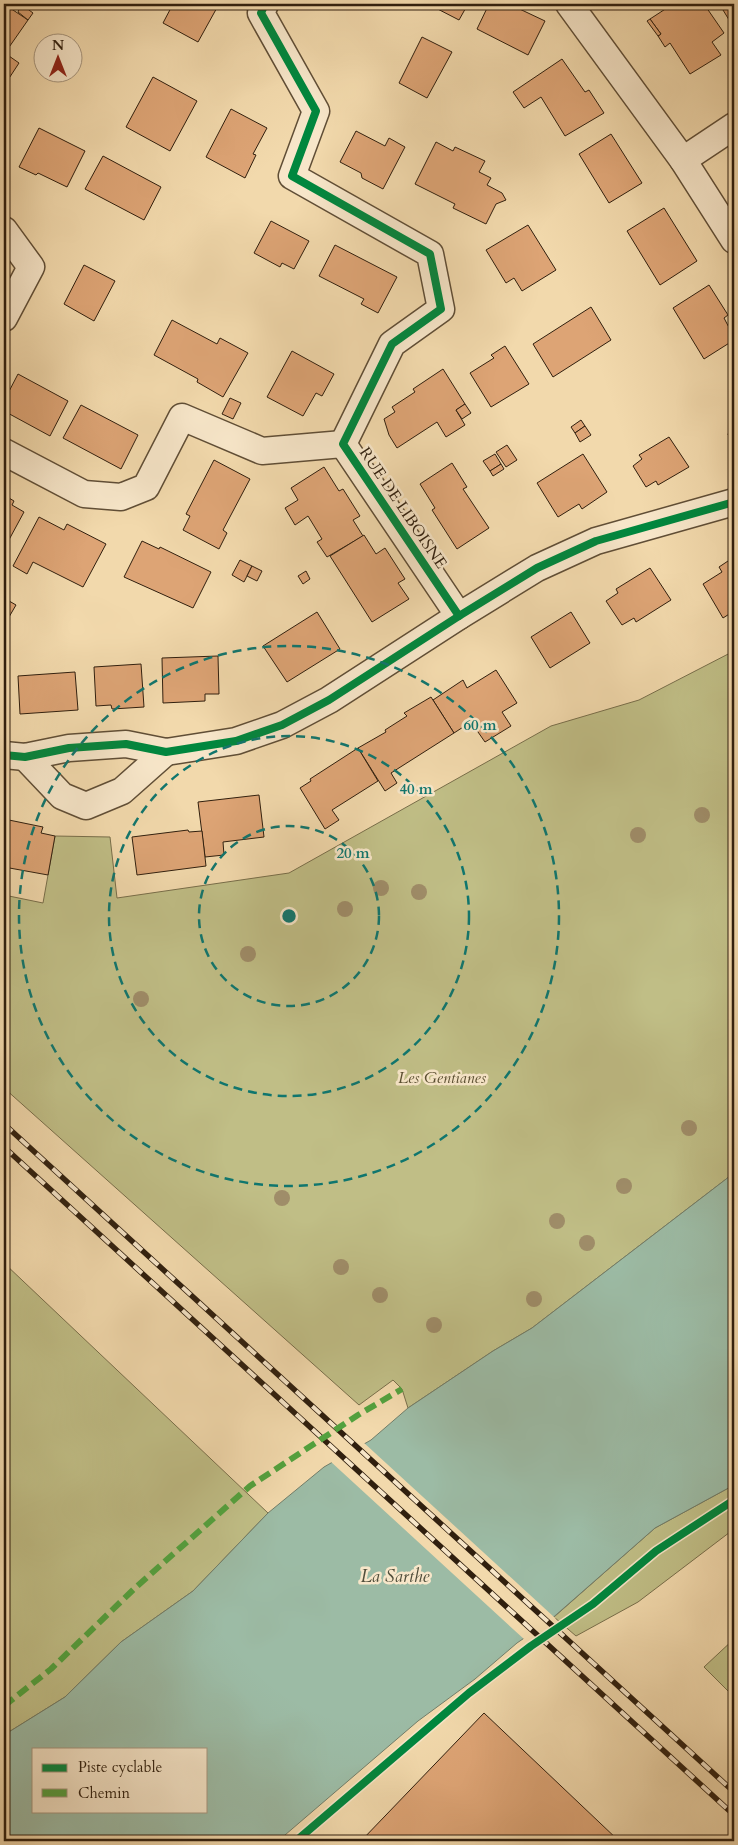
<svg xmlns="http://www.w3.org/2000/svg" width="738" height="1845" font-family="Cardo,serif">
<rect width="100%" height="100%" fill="#f2d9ac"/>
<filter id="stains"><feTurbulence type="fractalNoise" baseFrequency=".004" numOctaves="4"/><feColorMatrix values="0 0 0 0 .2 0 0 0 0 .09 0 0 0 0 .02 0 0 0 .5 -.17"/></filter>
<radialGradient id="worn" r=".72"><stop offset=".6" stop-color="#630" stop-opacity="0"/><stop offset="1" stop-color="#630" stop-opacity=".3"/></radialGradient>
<!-- green -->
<g fill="#c0be86" stroke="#786e4a">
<polygon points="734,651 734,1173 532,1328 493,1351 408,1408 402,1389 393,1380 359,1405 4,1088 4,895 43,903 55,836 110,837 117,898 289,873 551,726 639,700"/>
<polygon points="4,1263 268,1513 193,1591 121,1642 65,1697 4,1735"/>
<polygon points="734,1485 734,1529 638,1602 576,1636 554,1617 655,1528"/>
<polygon points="734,1639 734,1697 704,1667"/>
</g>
<!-- water -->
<path fill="#9cbba5" stroke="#717d69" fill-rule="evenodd" d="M734 1173V1485L655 1528 549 1621 517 1643 475 1679 418 1721 278 1841H4V1735L65 1697 121 1642 193 1591 268 1513 324 1467 371 1440 408 1408 493 1351 532 1328ZM34 1749H206V1811H34Z"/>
<!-- pier -->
<polygon fill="#f2d9ac" points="363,1442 554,1617 556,1618 525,1640 330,1461"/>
<!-- building -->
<g fill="#dda475" stroke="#301f0e">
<polygon points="4,4 28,20 5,53 4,52"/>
<polygon points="21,4 33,13 28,20 18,12"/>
<polygon points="173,4 219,4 198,42 163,23"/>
<polygon points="428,4 468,4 459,20"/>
<polygon points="489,4 509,4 545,21 528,55 477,29"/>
<polygon points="673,4 704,4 724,33 712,42 721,55 690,74 670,43 665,47 658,36 661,34 650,19"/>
<polygon points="732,4 734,4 734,28 723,10"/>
<polygon points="650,19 661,34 658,36 647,21"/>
<polygon points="422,37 452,52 427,98 399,83"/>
<polygon points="9,56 19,63 4,86 4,64"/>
<polygon points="562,59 585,92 589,90 604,113 565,136 541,97 524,108 513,92"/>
<polygon points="153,77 197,101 170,151 126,127"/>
<polygon points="231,109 267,128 253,154 256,155 245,178 206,157"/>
<polygon points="39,128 85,151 67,187 38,173 36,175 19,167"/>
<polygon points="356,131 385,146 389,138 405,147 383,189 362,178 361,173 340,162"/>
<polygon points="611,134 642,183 609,203 579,154"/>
<polygon points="436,142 453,151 455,147 485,161 479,172 491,178 487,185 502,193 506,200 496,204 486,224 453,208 455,204 415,184"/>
<polygon points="103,156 161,187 144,220 85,189"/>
<polygon points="664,208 697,261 660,285 627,231"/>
<polygon points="271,221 309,241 294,269 282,263 280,267 254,253"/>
<polygon points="528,225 556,270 522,291 514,278 506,283 486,250"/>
<polygon points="335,245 397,277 378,313 361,304 364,299 319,276"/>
<polygon points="84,265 115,281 94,321 64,304"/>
<polygon points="709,285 728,315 724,318 734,337 734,340 704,359 673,308"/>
<polygon points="591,307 611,340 553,377 533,344"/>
<polygon points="172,320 217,344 220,338 248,353 223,397 197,382 198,379 154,355"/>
<polygon points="505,346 529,384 491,407 470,373 494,358 491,355"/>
<polygon points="292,351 334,374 322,396 316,393 303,416 267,397"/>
<polygon points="443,369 465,404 456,410 465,425 446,437 437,422 397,448 389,435 384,419 395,412 392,407 415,392 413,389"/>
<polygon points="18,374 68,401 50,436 4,411 4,401"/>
<polygon points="230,398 241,403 233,419 222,414"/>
<polygon points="465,404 471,413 462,419 456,410"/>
<polygon points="81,405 138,435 121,469 63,438"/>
<polygon points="734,409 734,437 728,435"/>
<polygon points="581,420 585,426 575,433 571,427"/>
<polygon points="585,426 591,435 580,442 575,433"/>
<polygon points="669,437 689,467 658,485 656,481 646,487 633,466 642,459 639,455"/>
<polygon points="507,445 517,460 506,467 496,452"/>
<polygon points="495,454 501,464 490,471 483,461"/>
<polygon points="583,454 607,492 582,509 579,504 558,517 537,483"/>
<polygon points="214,460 250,479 223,530 227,533 219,549 183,530 190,516 186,514"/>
<polygon points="452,463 467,487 463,489 489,528 457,549 432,510 435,508 420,484"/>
<polygon points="501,464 504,469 493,476 490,471"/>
<polygon points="324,467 339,491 343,489 360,516 353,520 363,536 327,557 317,542 322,539 308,516 295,525 285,508 298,500 291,488"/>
<polygon points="4,495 14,501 12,505 24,512 4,549"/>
<polygon points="39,517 64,530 67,524 106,544 83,587 33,562 27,574 13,566"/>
<polygon points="364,535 376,554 385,548 405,579 398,583 409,599 372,622 330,556"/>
<polygon points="142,541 159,549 160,547 211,572 193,608 124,577"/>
<polygon points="734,557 734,611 723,618 703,584 722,572 719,567"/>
<polygon points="240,560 252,566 244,582 232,575"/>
<polygon points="252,566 262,571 257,581 247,576"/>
<polygon points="650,568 671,600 636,622 634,618 622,625 606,601 618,593 616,589"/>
<polygon points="306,571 310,579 303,584 298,576"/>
<polygon points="4,598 16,605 9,617 4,614"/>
<polygon points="317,612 340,649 287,682 263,646"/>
<polygon points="571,612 590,643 550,668 531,637"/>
<polygon points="218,656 219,694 205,694 205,701 163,703 162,658"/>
<polygon points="141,664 144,707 112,709 111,705 96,706 94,667"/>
<polygon points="496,670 517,703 502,712 511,726 485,742 471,722 454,733 433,700 463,680 467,688"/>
<polygon points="75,672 78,710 20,714 18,676"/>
<polygon points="431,697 454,733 391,773 397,783 385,791 358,748 386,732 385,730 407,716 404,713"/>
<polygon points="358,748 378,781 332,810 339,820 325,829 300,788 311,781 310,779"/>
<polygon points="259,795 264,837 223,842 224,855 205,857 198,802"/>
<polygon points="4,819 43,827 41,833 55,836 48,875 4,867"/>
<polygon points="188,830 189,832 202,831 206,866 137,875 132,837"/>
<polygon points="484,1713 619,1841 361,1841"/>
</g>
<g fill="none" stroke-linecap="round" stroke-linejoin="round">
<defs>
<g id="minor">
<polyline points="265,4 261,13 316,111 292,176 430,254 441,309 392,344 343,444 459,616"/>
<polyline points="569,4 683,160 734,240"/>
<polyline points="683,160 734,126"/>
<polyline points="4,230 31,267 4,318"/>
<polyline points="4,452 84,494 121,497 146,487 182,417 262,451 343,444"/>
<polyline points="4,755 25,757 69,748 126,744 166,752 236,741 282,725 329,700 459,616 537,568 596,541 734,502"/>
<polyline points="25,757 62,796 86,806 122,791 166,752"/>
</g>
</defs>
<!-- minor casing -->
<use href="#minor" stroke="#604e36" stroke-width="29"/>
<!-- minor -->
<use href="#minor" stroke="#f7e6c9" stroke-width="26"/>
<defs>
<g id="rail">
<polyline points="4,1124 734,1792"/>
<polyline points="4,1147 734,1815"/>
</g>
</defs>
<!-- rail casing -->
<use href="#rail" stroke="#301f0e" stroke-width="5.5"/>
<!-- rail -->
<use href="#rail" stroke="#f7e6c9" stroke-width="4" stroke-dasharray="11" stroke-linecap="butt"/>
<!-- quiet -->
<polyline stroke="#52a23e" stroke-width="6" stroke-dasharray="12 6" stroke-linecap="butt" points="4,1706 51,1669 135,1588 250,1486 358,1415 402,1389"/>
<defs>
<g id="cycleway">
<polyline points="265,4 261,13 316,111 292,176 430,254 441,309 392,344 343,444 459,616"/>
<polyline points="4,755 25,757 69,748 126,744 166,752 236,741 282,725 329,700 459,616 537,568 596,541 734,502"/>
<polyline points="296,1841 469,1693 531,1646 593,1604 656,1551 734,1500"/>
</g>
</defs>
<!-- cycleway casing -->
<use href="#cycleway" stroke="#f7e6c9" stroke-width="11"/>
<!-- cycleway -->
<use href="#cycleway" stroke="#00873e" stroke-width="8"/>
</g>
<!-- trees -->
<g fill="#9f8d69">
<circle cx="702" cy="815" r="8"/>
<circle cx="638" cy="835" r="8"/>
<circle cx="381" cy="888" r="8"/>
<circle cx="419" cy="892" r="8"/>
<circle cx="345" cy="909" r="8"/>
<circle cx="248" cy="954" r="8"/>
<circle cx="141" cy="999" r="8"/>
<circle cx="689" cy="1128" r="8"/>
<circle cx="624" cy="1186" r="8"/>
<circle cx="282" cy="1198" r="8"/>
<circle cx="557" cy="1221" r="8"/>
<circle cx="587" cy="1243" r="8"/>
<circle cx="341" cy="1267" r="8"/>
<circle cx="380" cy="1295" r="8"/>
<circle cx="534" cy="1299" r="8"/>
<circle cx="434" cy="1325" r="8"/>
</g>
<!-- distance rings -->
<g fill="none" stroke="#0f766e" stroke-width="2.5" stroke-dasharray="9 6">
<circle cx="289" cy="916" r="90"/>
<circle cx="289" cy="916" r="180"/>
<circle cx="289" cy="916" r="270"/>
</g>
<g text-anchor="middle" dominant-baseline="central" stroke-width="5" stroke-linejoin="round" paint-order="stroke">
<!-- street labels -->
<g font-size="16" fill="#301f0e" stroke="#f7e6c9">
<text transform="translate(403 508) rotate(56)">RUE DE LIBOISNE</text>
</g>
<!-- park labels -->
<g font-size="16" font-style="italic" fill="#5b4f32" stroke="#f7e6c9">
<text x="442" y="1078">Les Gentianes</text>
</g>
<!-- water labels -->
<g font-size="18" font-style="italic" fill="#504e3b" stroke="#f7e6c9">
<text x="395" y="1576">La Sarthe</text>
</g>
</g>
<circle cx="289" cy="916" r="8" fill="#0f766e" stroke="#f7e6c9" stroke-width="2.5"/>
<g font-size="15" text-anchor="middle" font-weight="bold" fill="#0f766e" stroke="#f7e6c9" stroke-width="5" stroke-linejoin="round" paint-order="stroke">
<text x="480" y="730">60 m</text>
<text x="416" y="794">40 m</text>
<text x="353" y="858">20 m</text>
</g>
<!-- margin -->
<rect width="738" height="1845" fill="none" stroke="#f2d9ac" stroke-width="20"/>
<rect x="5" y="5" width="728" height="1835" fill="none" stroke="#301f0e" stroke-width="2.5"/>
<rect x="10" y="10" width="718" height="1825" fill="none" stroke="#301f0e"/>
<!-- legend -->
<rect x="32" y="1748" width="175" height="65" fill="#f7e6c9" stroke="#a7967e"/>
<rect x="42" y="1764" width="25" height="8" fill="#00873e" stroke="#a7967e"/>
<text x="78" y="1772" font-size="15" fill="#301f0e">Piste cyclable</text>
<rect x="42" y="1789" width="25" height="8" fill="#52a23e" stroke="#a7967e"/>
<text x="78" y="1798" font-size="15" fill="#301f0e">Chemin</text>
<!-- north arrow -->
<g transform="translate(58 58)"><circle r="24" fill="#f7e6c9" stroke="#a7967e"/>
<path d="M0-4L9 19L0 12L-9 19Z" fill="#8f2418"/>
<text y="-8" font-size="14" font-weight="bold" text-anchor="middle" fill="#301f0e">N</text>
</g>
<rect width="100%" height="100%" filter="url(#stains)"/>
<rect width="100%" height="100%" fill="url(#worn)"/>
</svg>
